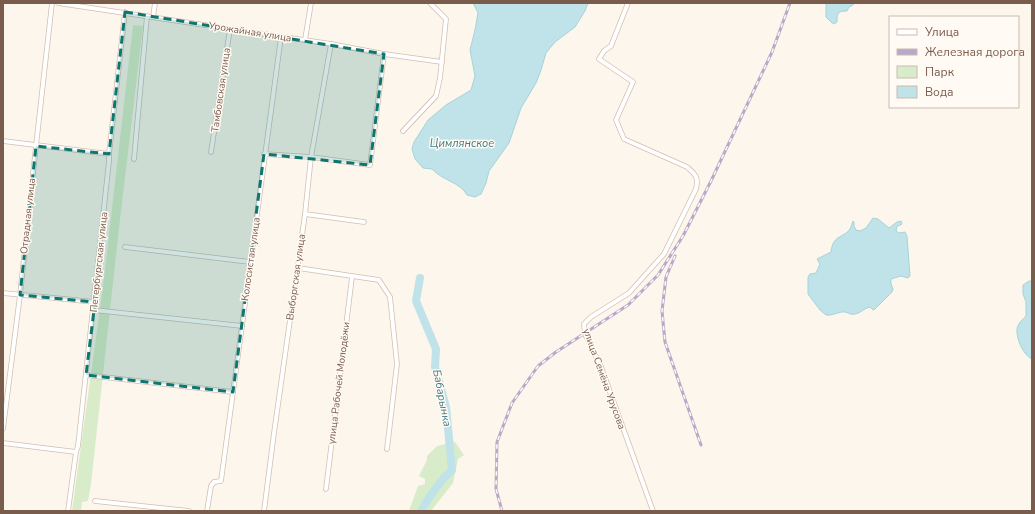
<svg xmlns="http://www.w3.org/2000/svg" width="1035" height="514" font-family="'Nunito Sans',sans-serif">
<rect width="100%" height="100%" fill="#fdf6ec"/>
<!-- green -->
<g fill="#d8ecc9">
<polygon points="133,25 143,26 119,228 91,484 88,501 82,502 81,511 72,511 103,287"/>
<polygon points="455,442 464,455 458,459 453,483 431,511 409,511 418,486 425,484 425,479 419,476 427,460 427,456 437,446"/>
</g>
<!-- water -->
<g fill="#bfe3e8" stroke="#a5d3da">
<path d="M473 3H588L585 11 575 27 555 42 546 53 541 70 536 83 521 108 509 143 489 171 486 183 481 194 475 197 467 195C460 182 443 181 432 169L423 168 415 159 412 149 414 142 428 120 446 105 471 90 475 76 470 50 475 30 478 13Z"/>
<path d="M826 3H854L853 5 849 7 847 11C838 11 837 13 837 22L834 24 831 22 826 17Z"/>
<path d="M873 218 878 219 889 228 897 222 901 221 902 223 901 225 897 226 896 231 899 233 905 232 907 236 910 276 908 278 901 276 891 279V284L893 289 892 292 875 309 873 310 870 307C864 308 861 313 855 314 851 315 849 313 845 312 840 311 833 316 826 315L820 310 808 294V277L810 274 816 273 820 264 817 259 831 252C833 233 845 239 851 227 852 225 852 223 853 221L854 222V226L856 230 860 231 866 228Z"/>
<path d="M1029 281H1032V359C1023 355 1016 338 1017 329 1018 323 1023 319 1026 316V302L1023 294V285Z"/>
</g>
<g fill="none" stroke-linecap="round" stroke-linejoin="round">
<!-- river -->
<path stroke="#bfe3e8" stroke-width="8" d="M420 278 416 301 436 349 435 367 446 407 452 470C439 482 430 495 421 511"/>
<defs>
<g id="street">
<polyline points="58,3 331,44 384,54 442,62"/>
<path d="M628 3 611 46 604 51 599 59 633 82 616 120 624 139 687 167C695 174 699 177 696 189L664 254 629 293 591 317 584 324 585 334 601 367 653 511"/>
<polyline points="153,17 155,3"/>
<polyline points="305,40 311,3"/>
<polyline points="403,131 436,96 440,78 446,19 430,3"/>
<polyline points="3,141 109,154"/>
<polyline points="211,152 230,29"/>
<polyline points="264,154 311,157 370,165 384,54"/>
<polyline points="134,159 147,16"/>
<polyline points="305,214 364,222"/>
<polyline points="125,247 250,262"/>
<polyline points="298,268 379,280 390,297 397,364 387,449"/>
<polyline points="3,293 95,302"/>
<polyline points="94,310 242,326"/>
<polyline points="86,375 233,392"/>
<polyline points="3,429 20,295 36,146 52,3"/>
<polyline points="3,443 76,452"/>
<polyline points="326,489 352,277"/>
<polyline points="95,501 189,511"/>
<polyline points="68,511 76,452 78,446 109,161 109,154 125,12"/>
<polyline points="207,511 211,486 214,482 221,481 281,37"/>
<polyline points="264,511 274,433 305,214 311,157 331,44"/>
</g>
</defs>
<!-- street casing -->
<use href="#street" stroke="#d1beb0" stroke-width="5.5"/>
<!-- street -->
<use href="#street" stroke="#fff" stroke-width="4"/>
<defs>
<g id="rail">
<polyline points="675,256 666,277 662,311 665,342 701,445"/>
<polyline points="502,511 496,489 497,442 512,403 538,366 556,352 628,305 658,275 683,236 711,181 772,52 790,3"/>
</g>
</defs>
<!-- rail casing -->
<use href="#rail" stroke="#b9a8c9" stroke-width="3"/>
<!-- rail -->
<use href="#rail" stroke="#fffaf3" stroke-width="1.5" stroke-dasharray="4.5" stroke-linecap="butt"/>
</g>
<!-- marked area -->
<path fill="#0f766e" fill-opacity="0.2" stroke="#0f766e" stroke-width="3" stroke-dasharray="8 5" stroke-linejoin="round" d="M125 12 384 54 370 165 264 154 233 392 86 375 95 302 20 295 36 146 109 154Z"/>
<g text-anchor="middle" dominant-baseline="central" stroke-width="3" stroke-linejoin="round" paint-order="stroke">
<!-- street labels -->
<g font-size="10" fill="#7a5c4d" stroke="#fffaf3">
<text transform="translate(250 32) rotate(9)">Урожайная улица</text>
<text transform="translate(221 90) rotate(-82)">Тамбовская улица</text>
<text transform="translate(28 216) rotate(-84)">Отрадная улица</text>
<text transform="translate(251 259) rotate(-82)">Колосистая улица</text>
<text transform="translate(99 262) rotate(-84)">Петербургская улица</text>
<text transform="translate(296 277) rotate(-82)">Выборгская улица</text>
<text transform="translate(604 379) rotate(70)">улица Семёна Урусова</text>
<text transform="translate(339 383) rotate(-83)">улица Рабочей Молодёжи</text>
</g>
<!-- water labels -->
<g font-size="11" font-style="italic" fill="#437c86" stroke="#fffaf3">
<text x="462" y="143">Цимлянское</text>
<text transform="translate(442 398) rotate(79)">Бабарынка</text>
</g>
</g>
<!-- border -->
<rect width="1035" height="514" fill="none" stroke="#7a5c4d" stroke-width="8"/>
<!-- legend -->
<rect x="889" y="16" width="130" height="92" fill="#fffaf3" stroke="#cabbb1"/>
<rect x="897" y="29" width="20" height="6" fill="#ffffff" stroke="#cabbb1"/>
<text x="925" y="36" font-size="12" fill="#7a5c4d">Улица</text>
<rect x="897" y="49" width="20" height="6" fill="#b9a8c9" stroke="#cabbb1"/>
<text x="925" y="56" font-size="12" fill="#7a5c4d">Железная дорога</text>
<rect x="897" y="66" width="20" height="12" fill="#d8ecc9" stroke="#cabbb1"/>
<text x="925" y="76" font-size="12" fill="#7a5c4d">Парк</text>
<rect x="897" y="86" width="20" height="12" fill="#bfe3e8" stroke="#cabbb1"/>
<text x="925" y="96" font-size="12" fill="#7a5c4d">Вода</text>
</svg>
